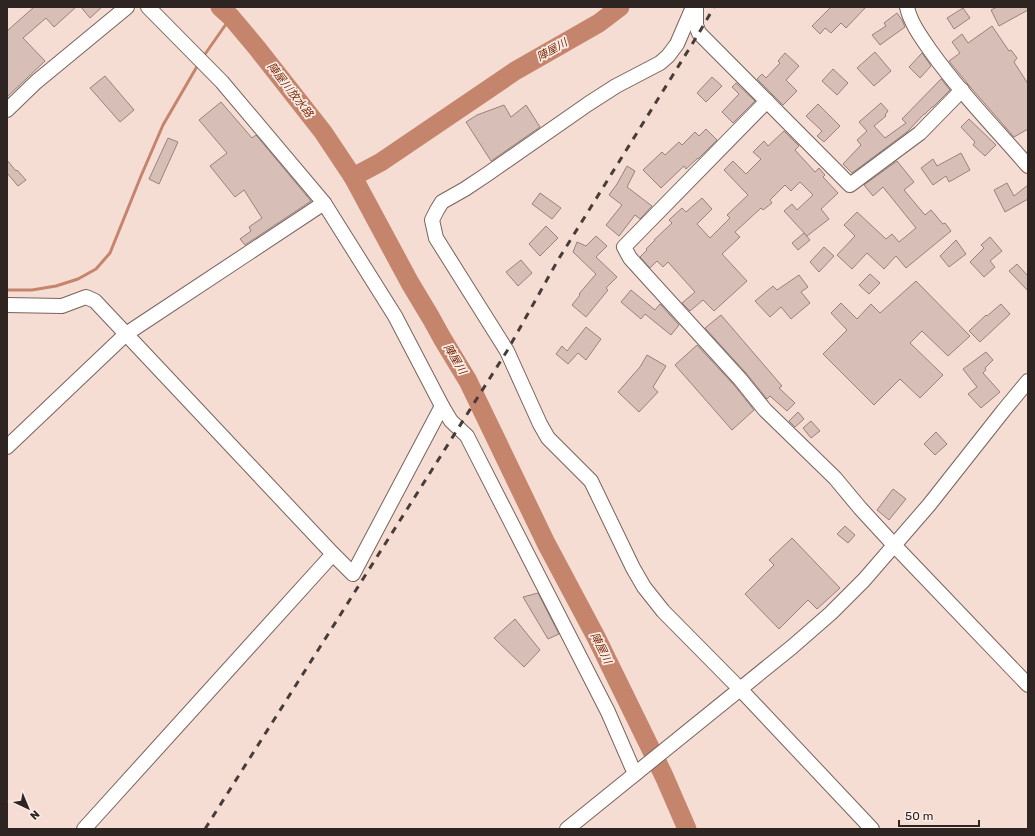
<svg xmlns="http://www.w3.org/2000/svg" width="1035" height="836" font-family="Rubik,'Noto Sans JP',sans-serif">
<rect width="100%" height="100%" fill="#f6ddd4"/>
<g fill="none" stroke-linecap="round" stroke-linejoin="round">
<!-- stream -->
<g stroke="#c5856d" stroke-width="3">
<polyline points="203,57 231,17"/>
<polyline points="7,290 32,290 56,286 78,279 96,269 110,253 141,176 163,125 199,63"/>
</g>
<!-- river -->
<g stroke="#c5856d" stroke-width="19">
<polyline points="220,7 231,17 257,48 323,132 353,177 410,283 431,318 442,338 468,381 546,543 596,637 664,776 687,829"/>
<polyline points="353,177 381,162 515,71 599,23 620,7"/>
</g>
</g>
<!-- building -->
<g fill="#d7beb6" stroke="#99827a">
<polygon points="34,7 76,7 54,27 46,18 23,38 45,61 7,97 7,31"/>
<polygon points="81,7 102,7 90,18"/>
<polygon points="831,7 866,7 846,28 841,23 831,33 825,28 820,34 812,26"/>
<polygon points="997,7 1028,7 1028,10 999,26 991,10"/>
<polygon points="963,8 970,18 954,29 947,18"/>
<polygon points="897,13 902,20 905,27 880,45 872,35 886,26 884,23"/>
<polygon points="992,26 1009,51 1011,50 1017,58 1014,62 1028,84 1028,129 1014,137 972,89 949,61 960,53 952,42 962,34 968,43"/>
<polygon points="875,52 891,71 874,86 857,68"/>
<polygon points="785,53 799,66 786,80 797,91 783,105 757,79 762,74 766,78 780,63 778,61"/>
<polygon points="922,53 931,66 920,78 909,67"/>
<polygon points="833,69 848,83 837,95 822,81"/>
<polygon points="105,76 134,110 120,122 90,88"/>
<polygon points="712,77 722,86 706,102 697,93"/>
<polygon points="941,79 950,90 933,107 932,107 925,114 924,114 907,132 852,173 843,164 861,145 857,140 867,131 859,122 881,103 888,111 885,115 886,116 874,126 885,138 906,123 902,119"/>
<polygon points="736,83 755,101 733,123 722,112 739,94 732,87"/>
<polygon points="221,102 252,138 256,135 311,201 245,245 240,239 251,231 249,227 262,218 244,190 235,197 210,166 227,153 199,120"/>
<polygon points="818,104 840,126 824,142 817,136 822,131 806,116"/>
<polygon points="504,105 511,117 526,105 540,127 491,161 466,122 477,115"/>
<polygon points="969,119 996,145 985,156 973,145 975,142 961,127"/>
<polygon points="706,129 717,140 698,159 698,158 686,169 684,166 661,188 643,170 662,152 665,155 679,142 682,145 695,132 699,136"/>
<polygon points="784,131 799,146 795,150 815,172 819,168 825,175 823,177 838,193 821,209 829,219 807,236 784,211 792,204 797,210 813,195 800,182 791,191 785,185 770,200 772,203 763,210 761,208 735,232 740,237 722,254 747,281 714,311 703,300 690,311 682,303 695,292 668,262 663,267 657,261 650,268 640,257 647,250 646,249 655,240 654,240 672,223 669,220 682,208 686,212 702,198 712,209 697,224 710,238 730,218 727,215 748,195 724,170 733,161 746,174 761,159 753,152 764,141 768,146"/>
<polygon points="168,138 178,142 159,184 149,179"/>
<polygon points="961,153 970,170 949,182 946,176 933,185 921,168 933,159 937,166"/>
<polygon points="7,160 16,171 17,170 26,180 18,186 7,173"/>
<polygon points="897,161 914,182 904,190 925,215 931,210 943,224 945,223 951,231 906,268 896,256 884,269 867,253 852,269 837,255 855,236 844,225 857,212 886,239 892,234 899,242 916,228 883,187 873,196 864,185"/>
<polygon points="627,166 635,171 627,187 652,206 640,219 635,215 619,236 606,225 622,205 609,195 617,184"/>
<polygon points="1007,183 1014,196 1028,185 1028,199 1005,212 994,190"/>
<polygon points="540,193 561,208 552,219 532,204"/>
<polygon points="546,226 558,238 540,256 529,244"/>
<polygon points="804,233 810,240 798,250 792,243"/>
<polygon points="596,236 607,246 596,257 617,277 606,288 608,290 586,317 572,305 580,295 579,294 596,274 573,252 577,242 586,246"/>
<polygon points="990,237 1002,251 990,261 995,267 984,277 970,262 984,248 981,245"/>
<polygon points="956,240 966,254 949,267 940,256"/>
<polygon points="824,247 834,256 819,272 810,262"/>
<polygon points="521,260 532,273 518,286 506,272"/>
<polygon points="1017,264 1028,276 1028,291 1009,271"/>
<polygon points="870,274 880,283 869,294 859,285"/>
<polygon points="799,275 808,287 801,292 810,303 791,319 781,307 770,317 755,301 773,286 777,290"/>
<polygon points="916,281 970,336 948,356 922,331 910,343 943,375 920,398 900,379 874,405 823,354 847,330 831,313 841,303 857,319 871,304 880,313"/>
<polygon points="631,290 655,310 660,304 679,325 671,335 645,314 641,319 621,302"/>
<polygon points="1001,304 1010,314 980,342 969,331 986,315 987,316"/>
<polygon points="721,315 782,386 779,388 795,403 787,411 770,396 767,399 746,373 705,328"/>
<polygon points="586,327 601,339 586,360 578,353 568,364 556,354 562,346 567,351"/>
<polygon points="697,345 734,385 754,410 732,430 675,365"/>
<polygon points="986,352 993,360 985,368 986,370 983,373 1000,392 981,408 968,394 977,387 963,369"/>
<polygon points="647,355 666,366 653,387 658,392 639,412 618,392 640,367"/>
<polygon points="798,412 804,419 795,427 789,421"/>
<polygon points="811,421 820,431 811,438 803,428"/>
<polygon points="936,432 947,444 935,455 924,444"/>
<polygon points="893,489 906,499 889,520 877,510"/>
<polygon points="845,526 855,535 848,543 837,534"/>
<polygon points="792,538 840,588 817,609 808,600 779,629 745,594 774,565 769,560"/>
<polygon points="538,593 559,634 548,639 523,597"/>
<polygon points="515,619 540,650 524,667 494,638"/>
</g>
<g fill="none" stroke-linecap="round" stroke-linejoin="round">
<defs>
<g id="minor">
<polyline points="148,7 222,82 324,203 395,316 442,406 353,574 333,554"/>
<polyline points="693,7 677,44 668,56 660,63 616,86 588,104 486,175 465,189 442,202 437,210 432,220 436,238 507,351 540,424 548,438 591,481 633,568 644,587 663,611 741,690 872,829"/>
<polyline points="696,7 696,25 699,33 850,185 920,133 962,90"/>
<path d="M907 7C910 22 921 37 930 50 959 91 995 128 1028 166"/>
<polyline points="767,101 624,247 630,258 740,379 765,410 835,478 860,508 894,545 1028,685"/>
<polyline points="7,110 36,82 127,7"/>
<polyline points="7,305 62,306 86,297 95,301 333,554 84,829"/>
<polyline points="442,406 451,421 467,436 470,442 608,712 635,774"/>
<polyline points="7,447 126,334 324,203"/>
<polyline points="567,829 792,647 831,613 864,580 929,505 1004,410 1028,381"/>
</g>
</defs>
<!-- minor casing -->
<use href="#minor" stroke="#78635b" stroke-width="16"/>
<!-- minor -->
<use href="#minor" stroke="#fff" stroke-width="14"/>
<!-- rail -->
<polyline stroke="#473c38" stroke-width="3" stroke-dasharray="7 7" stroke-linecap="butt" points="205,829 507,351 558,260 699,33 714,7"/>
</g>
<g text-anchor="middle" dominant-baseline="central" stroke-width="3.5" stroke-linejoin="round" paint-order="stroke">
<!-- water labels -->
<g font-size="11" font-style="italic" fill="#7a2c09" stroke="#fcece7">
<text transform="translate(552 50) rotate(-30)">陣屋川</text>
<text transform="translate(290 90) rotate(52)">陣屋川放水路</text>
<text transform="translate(455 359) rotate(59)">陣屋川</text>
<text transform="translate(601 648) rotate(64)">陣屋川</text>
</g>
</g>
<!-- border -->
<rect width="1035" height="836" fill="none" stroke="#2e2522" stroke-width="16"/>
<!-- north arrow -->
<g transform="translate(28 808) rotate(136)" stroke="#fcece7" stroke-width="3" paint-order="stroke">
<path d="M0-3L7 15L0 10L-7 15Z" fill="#2e2522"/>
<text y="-6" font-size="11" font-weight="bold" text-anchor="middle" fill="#2e2522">N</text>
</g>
<!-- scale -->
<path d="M899 820v6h80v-6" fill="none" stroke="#2e2522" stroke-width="2"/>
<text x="905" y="820" font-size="12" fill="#2e2522" stroke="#fcece7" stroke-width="3" paint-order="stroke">50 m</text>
</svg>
